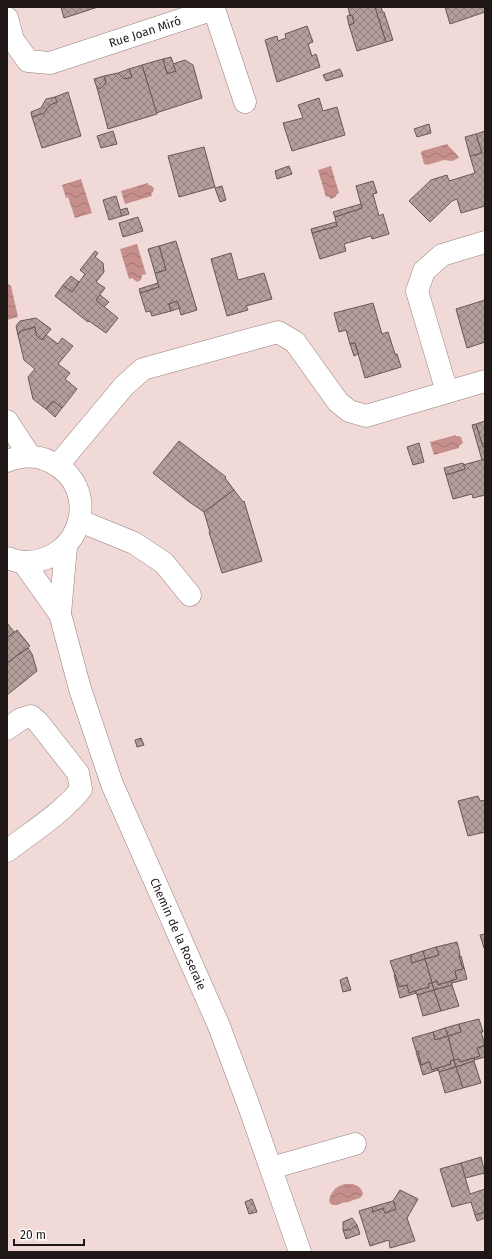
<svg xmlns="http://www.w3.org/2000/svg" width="492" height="1259" font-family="'Fira Sans',sans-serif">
<defs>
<pattern id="water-waves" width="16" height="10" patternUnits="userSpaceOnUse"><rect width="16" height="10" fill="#c68f8c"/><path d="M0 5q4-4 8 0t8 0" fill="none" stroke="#a07471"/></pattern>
<pattern id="building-cross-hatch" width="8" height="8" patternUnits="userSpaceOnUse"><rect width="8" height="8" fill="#b49e9c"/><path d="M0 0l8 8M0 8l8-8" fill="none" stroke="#92807e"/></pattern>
</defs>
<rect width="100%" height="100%" fill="#f1d9d7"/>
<!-- water -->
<g fill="url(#water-waves)">
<path d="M447 144C450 149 457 153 459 158L452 161 444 160 427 165 424 164 421 153 422 151Z"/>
<polygon points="331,166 339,193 337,194 335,197 331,199 328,196 326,197 318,170"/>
<polygon points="81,179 92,213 75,218 68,197 66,198 62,185"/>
<polygon points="148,183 148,185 150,185 154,188 153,192 151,194 152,196 125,204 121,191"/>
<polygon points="137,244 146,274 142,275 141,280 137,282 132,278 129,279 120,249"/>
<polygon points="7,283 11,286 18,317 7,320"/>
<polygon points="456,435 456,436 461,437 463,443 459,446 459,448 434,455 430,442"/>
<path d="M346 1184C355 1184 361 1185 363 1194L360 1198C355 1199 352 1201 348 1202 346 1203 344 1202 342 1203 341 1203 337 1205 336 1205 325 1206 330 1194 335 1189 338 1186 342 1185 346 1184Z"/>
</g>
<!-- building -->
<g fill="url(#building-cross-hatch)" stroke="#6a5654">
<polygon points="61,7 98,7 64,18"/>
<polygon points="348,7 375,7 386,42 357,51 349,25 354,23 352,15 350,16"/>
<polygon points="375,7 381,7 383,13 384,12 393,40 386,42"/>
<polygon points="445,7 484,7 485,12 450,24"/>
<polygon points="352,15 354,23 349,25 347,16"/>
<polygon points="307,26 313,42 308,44 312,56 316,54 320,67 277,82 265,40 277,36 278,41 286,38 285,34"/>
<polygon points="171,57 176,71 167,74 163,59"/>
<polygon points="163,59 167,74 176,71 173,64 185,60 193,65 202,98 156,113 142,65"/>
<polygon points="142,65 157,114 108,129 97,88 101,88 104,85 106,82 104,76 118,73 124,79 132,77 129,69"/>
<polygon points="129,69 132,77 124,79 118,73"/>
<polygon points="340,69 343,76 326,81 323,75"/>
<polygon points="104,76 106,82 104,85 101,88 97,88 94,79"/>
<polygon points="68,92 81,136 42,148 32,117 44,113 50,105 57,102 55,97"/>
<polygon points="55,97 57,102 50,105 44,113 32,117 31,112 41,108 46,99"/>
<polygon points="319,98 323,111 337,107 345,135 292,151 283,123 303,118 298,105"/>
<polygon points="429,124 431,133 417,137 414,129"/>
<polygon points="113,131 117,144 101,148 97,136"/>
<polygon points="485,131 485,206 461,213 457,199 452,201 430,222 409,201 431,180 447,175 449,181 475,173 470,156 482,153 476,134"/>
<polygon points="476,134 482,153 470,156 465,137"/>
<polygon points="204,147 215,187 179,197 168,156"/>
<polygon points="289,166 292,174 277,179 275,171"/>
<polygon points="373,181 377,193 373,194 379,216 383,214 389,234 372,239 371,236 344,244 346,251 320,259 312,233 337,226 335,217 362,208 356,186"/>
<polygon points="222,186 226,200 220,202 215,188"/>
<polygon points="116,196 122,216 109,220 103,200"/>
<polygon points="361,204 362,208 335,217 333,212"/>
<polygon points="127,208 129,214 122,216 120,210"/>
<polygon points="138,217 143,231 123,237 119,223"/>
<polygon points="336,222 337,226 312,233 311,229"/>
<polygon points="176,241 197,310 181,315 177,301 169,304 171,311 152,316 150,311 146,312 140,293 159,287 155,273 166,270 159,246"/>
<polygon points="159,246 166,270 155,273 148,249"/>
<polygon points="95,251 98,253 95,257 103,263 104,272 96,282 105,288 96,300 118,318 106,333 89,321 88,322 55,296 63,285 72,292 85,274 80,270"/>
<polygon points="231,253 238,280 264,273 272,299 246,306 248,310 227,316 211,259"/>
<polygon points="71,276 79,282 72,292 63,285"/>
<polygon points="158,283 159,287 140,293 139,289"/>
<polygon points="100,295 109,302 104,307 96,300"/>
<polygon points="485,300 485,342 467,348 456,309"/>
<polygon points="177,301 180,308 171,311 169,304"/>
<polygon points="373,303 382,334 388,332 395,354 397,354 401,367 365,378 355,343 350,344 346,330 339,332 334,313"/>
<polygon points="36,318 51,329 42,340 36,335 35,327 21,331 18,335 16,326 20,321"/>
<polygon points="35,327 36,335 42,340 46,335 58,344 62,338 73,346 58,364 70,373 65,379 77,389 62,408 53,401 46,409 33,399 28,377 35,369 24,360 18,335 21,331"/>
<polygon points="355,343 358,354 354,356 350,344"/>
<polygon points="53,401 62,408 55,417 46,409"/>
<polygon points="485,421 485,446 483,447 476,424"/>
<polygon points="476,424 483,447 485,446 485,459 482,460 472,425"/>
<polygon points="179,441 226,477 225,478 234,490 204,512 188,501 153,473"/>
<polygon points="419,443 424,462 413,465 407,447"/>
<polygon points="485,459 485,495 473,498 472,494 453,499 446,475 465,469 463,465"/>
<polygon points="463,463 465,469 446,475 444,468"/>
<polygon points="234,490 243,502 244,501 262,561 222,573 209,532 210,532 204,512"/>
<polygon points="7,623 14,632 7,638"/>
<polygon points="17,630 30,646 7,663 7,638"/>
<polygon points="28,648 32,654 37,671 7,695 7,663"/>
<polygon points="141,738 144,745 137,747 135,740"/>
<polygon points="478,796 480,801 485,800 485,832 468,836 458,801"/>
<polygon points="485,934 485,947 484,948 480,935"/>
<polygon points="457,942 460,954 459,955 463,969 455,971 457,979 438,985 437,981 432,983 425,959 439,955 436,947"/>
<polygon points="436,947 439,955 425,959 423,951"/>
<polygon points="423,951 425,959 412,963 410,955"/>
<polygon points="410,955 412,963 425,959 432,983 428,984 429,987 409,993 407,985 399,987 390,961"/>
<polygon points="459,956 461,956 467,979 452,983 451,981 457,979 455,971 463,969"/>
<polygon points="395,974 399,987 407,985 409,993 415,991 416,993 400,998 394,975"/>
<polygon points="347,977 351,990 343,992 340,980"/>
<polygon points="437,981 438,985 451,981 452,985 434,990 432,983"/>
<polygon points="432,983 434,990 417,995 415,991 429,987 428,984"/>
<polygon points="452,985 459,1006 441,1011 434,990"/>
<polygon points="434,990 441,1011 423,1016 417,995"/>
<polygon points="479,1019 483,1032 481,1032 485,1045 477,1048 480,1056 460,1062 459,1059 454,1060 448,1036 461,1032 459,1024"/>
<polygon points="459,1024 461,1032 448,1036 445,1028"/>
<polygon points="445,1028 448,1036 435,1040 433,1032"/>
<polygon points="433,1032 435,1040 448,1036 454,1060 450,1061 451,1064 432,1070 429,1062 421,1065 417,1051 416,1051 412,1038"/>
<polygon points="485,1046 485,1057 474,1060 474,1058 480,1056 477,1048"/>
<polygon points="418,1051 421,1065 429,1062 432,1070 438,1068 438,1070 423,1075 416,1052"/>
<polygon points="474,1058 474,1061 456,1067 454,1060 459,1059 460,1062"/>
<polygon points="454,1060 456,1067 439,1072 438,1068 451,1064 450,1061"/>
<polygon points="474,1061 481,1083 463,1088 456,1067"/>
<polygon points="456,1067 463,1088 445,1093 439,1072"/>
<polygon points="481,1157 485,1173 465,1178 461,1163"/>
<polygon points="461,1163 470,1194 485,1189 485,1212 475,1215 471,1202 452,1207 440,1169"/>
<polygon points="400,1190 418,1199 407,1218 415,1241 390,1248 389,1240 370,1246 359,1211 372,1207 373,1212 383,1208 385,1213 396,1209 393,1201"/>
<polygon points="252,1199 257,1212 249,1214 245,1202"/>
<polygon points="393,1201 396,1209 385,1213 383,1208 373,1212 372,1207"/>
<polygon points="485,1212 485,1218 477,1221 475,1215"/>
<polygon points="352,1218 357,1225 350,1230 343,1230 343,1222"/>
<polygon points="357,1225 360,1234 346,1239 343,1230 350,1230"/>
</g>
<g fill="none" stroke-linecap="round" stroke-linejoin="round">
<defs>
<g id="minor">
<polyline points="7,18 13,40 28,61 50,63 214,9 245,102"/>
<polyline points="447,392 417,291 424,271 442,255 485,242"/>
<polyline points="7,421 30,456"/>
<path d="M7 461C22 455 37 455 51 462 102 487 83 562 25 562 19 562 13 560 7 558"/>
<polyline points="58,465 124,386 143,369 278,332 295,342 338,402 349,411 366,416 485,381"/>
<polyline points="80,521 134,543 164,563 190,595"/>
<polyline points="23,562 60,614 80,689 112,784 219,1026 250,1109 300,1252"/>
<polyline points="60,614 66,547"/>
<path d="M7 729 21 719 31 716 38 722 78 773 81 789C64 812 30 833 7 851"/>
<polyline points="271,1168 355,1144"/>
</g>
</defs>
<!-- minor casing -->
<use href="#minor" stroke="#947f7d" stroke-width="23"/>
<!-- minor -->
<use href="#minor" stroke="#fff" stroke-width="22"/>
</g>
<g text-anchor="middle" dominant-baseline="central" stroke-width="3.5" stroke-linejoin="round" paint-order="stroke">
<!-- street labels -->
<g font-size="12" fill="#1f1716" stroke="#fff">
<text transform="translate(145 32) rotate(-18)">Rue Joan Miró</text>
<text transform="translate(178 934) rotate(66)">Chemin de la Roseraie</text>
</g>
</g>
<!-- border -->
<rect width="492" height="1259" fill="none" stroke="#1f1716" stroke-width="16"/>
<!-- scale -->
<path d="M14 1239v6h70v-6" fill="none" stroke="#1f1716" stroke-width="2"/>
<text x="20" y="1239" font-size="12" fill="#1f1716" stroke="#ffffff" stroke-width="3" paint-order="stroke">20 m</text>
</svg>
